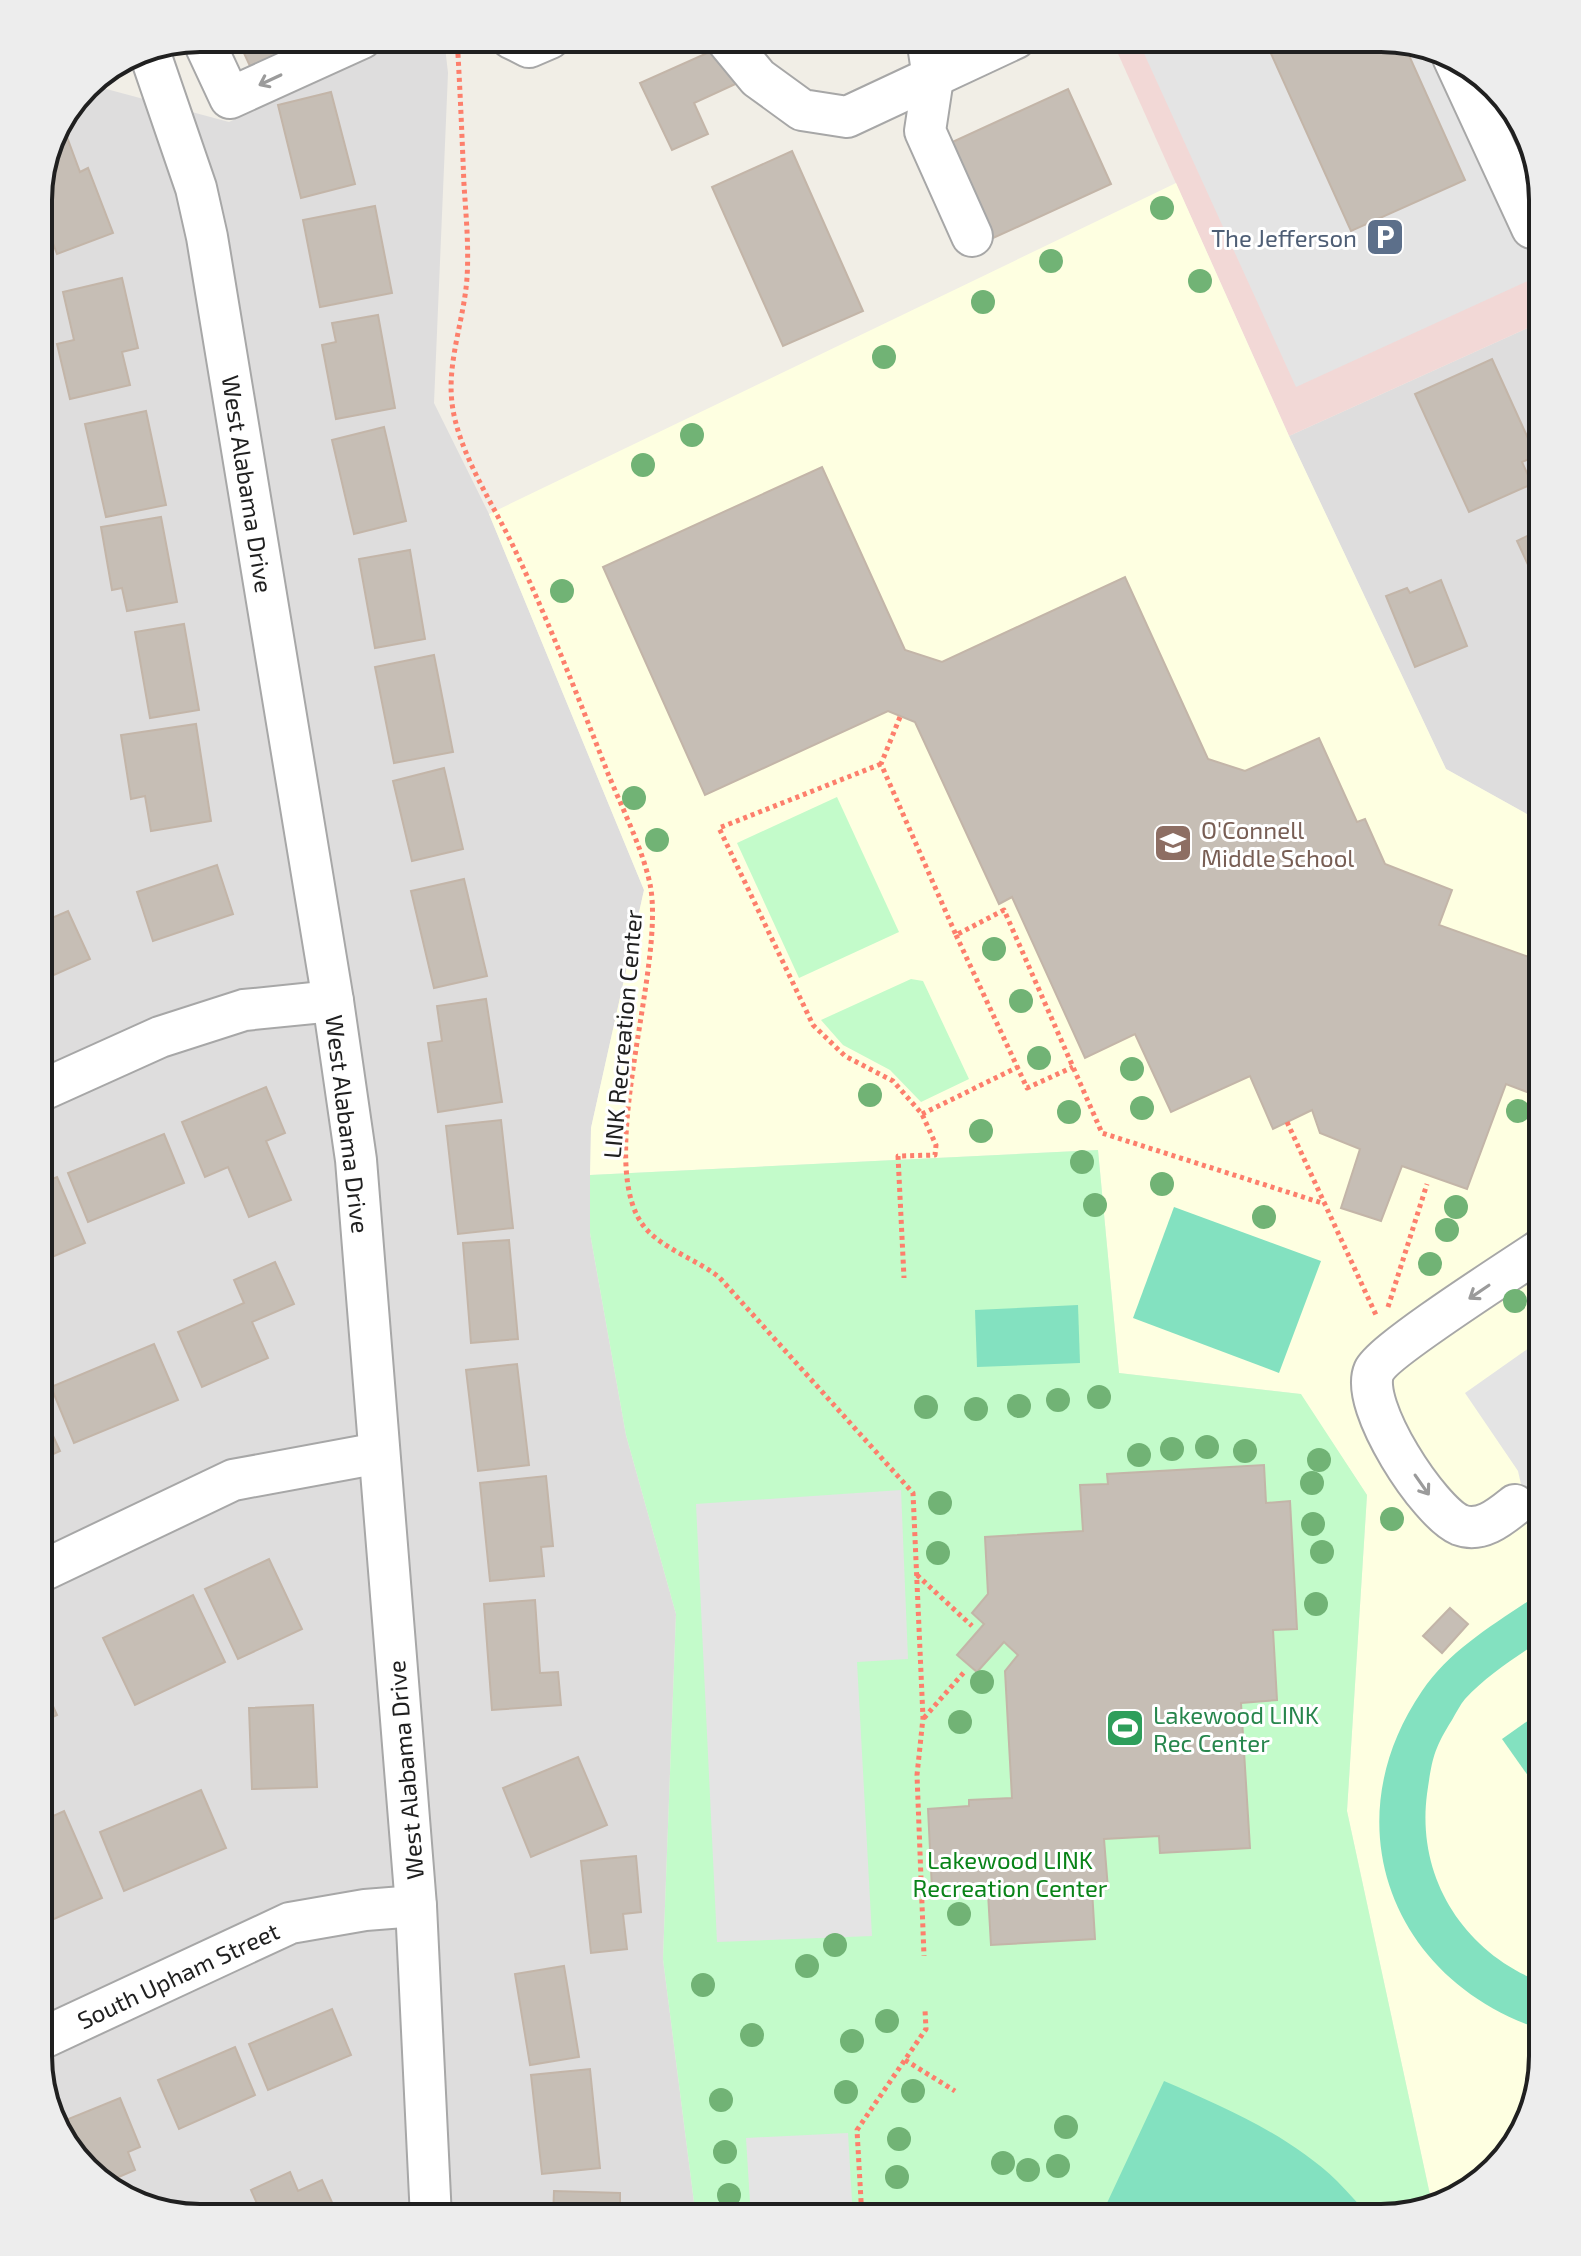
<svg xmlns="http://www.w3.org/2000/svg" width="1581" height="2256" font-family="'Exo 2',sans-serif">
<rect width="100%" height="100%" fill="#f1eee6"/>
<!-- residential -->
<g fill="#dedddd">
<polygon points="407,38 444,38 448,73 434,403 489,514 644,890 591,1128 590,1233 626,1435 676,1614 663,1959 696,2218 190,2218 118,2196 60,2138 38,2056 38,189 54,129 80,96 99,87 229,122"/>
<polygon points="1543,321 1543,823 1446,769 1289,436"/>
</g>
<!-- commercial -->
<polygon fill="#f2d8d6" points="1111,38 1391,38 1521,118 1543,200 1543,321 1289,436"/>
<!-- education -->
<polygon fill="#feffe1" points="1176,183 1289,436 1446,769 1543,823 1543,2057 1522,2137 1463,2196 1432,2204 1347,1811 1367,1495 1300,1394 1119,1373 1098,1150 590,1175 591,1128 644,890 489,514"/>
<!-- park -->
<g fill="#c3fbca">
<polygon points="837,797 899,932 799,978 737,843"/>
<polygon points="911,979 923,981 969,1079 921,1102 890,1070 843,1045 821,1020"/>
<polygon points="1098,1150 1119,1373 1301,1394 1367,1495 1347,1811 1432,2204 1382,2218 696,2218 663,1959 676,1614 626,1435 590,1233 590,1175"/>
</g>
<!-- pitch -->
<g fill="#83e1c0">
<polygon points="1174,1207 1321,1261 1279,1373 1133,1318"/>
<polygon points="1078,1305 1080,1363 977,1367 975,1310"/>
<path d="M1543 1591V1639C1516 1657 1487 1675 1465 1699 1460 1705 1456 1713 1452 1720 1433 1750 1432 1760 1427 1794 1416 1878 1464 1953 1543 1983V2030C1392 1982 1331 1824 1422 1691 1452 1647 1500 1621 1543 1591Z"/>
<polygon points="1543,1710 1543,1797 1502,1739"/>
<path d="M1164 2081C1224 2107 1289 2135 1337 2181 1349 2193 1360 2206 1371 2218H1100Z"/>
</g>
<!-- parking -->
<g fill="#e4e4e4">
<polygon points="1137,38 1391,38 1463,60 1521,118 1543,200 1543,274 1296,387"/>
<polygon points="1543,1338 1543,1543 1535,1547 1518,1471 1465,1393"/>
<polygon points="901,1490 908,1659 857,1662 872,1936 717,1942 696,1504"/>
<polygon points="848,2133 853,2218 751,2218 746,2138"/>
</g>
<!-- building -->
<g fill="#c6beb5" stroke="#c3b5a8" stroke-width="2">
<polygon points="237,38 327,38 256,79"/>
<polygon points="1264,38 1391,38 1403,42 1465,180 1351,231"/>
<polygon points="725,45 742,81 694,103 708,134 672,150 640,83"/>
<polygon points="1068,89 1111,184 991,239 948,144"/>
<polygon points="331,92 355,184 301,198 278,105"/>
<polygon points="67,137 80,172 88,168 113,233 57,254 48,230 38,233 38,189 51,143"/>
<polygon points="792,151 863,311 783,346 712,187"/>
<polygon points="375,206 392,293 320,307 303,220"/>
<polygon points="122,278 138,348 122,352 130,385 70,399 57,344 74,340 63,292"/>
<polygon points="378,315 395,408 336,419 322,345 336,342 332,323"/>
<polygon points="1492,359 1536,456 1522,462 1532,484 1469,512 1415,394"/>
<polygon points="146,411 166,505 106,517 85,424"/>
<polygon points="384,427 406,521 354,534 332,440"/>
<polygon points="822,467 905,650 942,662 1125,577 1208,759 1245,771 1319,738 1357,822 1365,819 1385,864 1452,890 1439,925 1543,962 1543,1098 1506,1084 1467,1189 1402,1166 1381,1221 1341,1208 1360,1149 1320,1133 1312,1110 1273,1129 1250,1076 1171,1112 1135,1034 1085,1058 1012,897 999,904 915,722 888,711 705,795 603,567"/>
<polygon points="161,517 177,602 127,611 122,588 112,590 101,527"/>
<polygon points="1543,528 1543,597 1517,541"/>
<polygon points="410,550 425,639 375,648 359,559"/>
<polygon points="1441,580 1467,646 1415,667 1386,596 1407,588 1410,593"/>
<polygon points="184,624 199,710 150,718 135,632"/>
<polygon points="434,655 453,752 394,763 375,667"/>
<polygon points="196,724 211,821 151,831 145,796 131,799 121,735"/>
<polygon points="444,768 463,849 412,861 393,781"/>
<polygon points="217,865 233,914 153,941 137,892"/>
<polygon points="464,879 487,976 434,988 411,891"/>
<polygon points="68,911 90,959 38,982 38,924"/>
<polygon points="486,999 502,1102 438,1112 428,1043 442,1041 437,1006"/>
<polygon points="266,1087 285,1133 266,1141 291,1200 249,1217 228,1167 205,1177 182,1122"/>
<polygon points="501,1120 513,1228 458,1234 446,1126"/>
<polygon points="164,1134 184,1183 88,1222 68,1173"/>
<polygon points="57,1177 85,1243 38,1263 38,1185"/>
<polygon points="509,1240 518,1339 471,1343 463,1243"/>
<polygon points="275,1262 294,1304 252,1322 268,1358 202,1387 178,1332 244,1303 234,1280"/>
<polygon points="154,1344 178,1400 74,1443 51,1387"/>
<polygon points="517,1364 529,1465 478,1471 466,1370"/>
<polygon points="38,1403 60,1451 38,1461"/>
<polygon points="1264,1465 1266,1503 1290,1501 1297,1629 1273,1630 1277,1700 1241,1703 1250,1848 1160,1853 1159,1836 1104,1839 1108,1889 1092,1890 1095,1939 991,1945 988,1893 975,1894 974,1886 932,1889 928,1809 969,1806 969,1800 1012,1798 1005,1671 1018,1655 1004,1642 977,1672 957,1655 984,1624 972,1613 988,1594 985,1537 1083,1531 1080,1485 1108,1484 1107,1474"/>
<polygon points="546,1476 553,1546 541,1547 544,1576 490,1581 480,1483"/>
<polygon points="269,1559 302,1629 238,1659 205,1589"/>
<polygon points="193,1595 225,1662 135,1705 103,1638"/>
<polygon points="535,1600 540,1673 558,1672 561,1705 492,1710 484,1604"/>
<polygon points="1450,1608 1468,1624 1442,1653 1423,1636"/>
<polygon points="38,1673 57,1715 38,1724"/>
<polygon points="313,1705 317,1787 252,1789 249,1708"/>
<polygon points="578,1757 607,1825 531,1857 503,1788"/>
<polygon points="201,1790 226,1848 124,1891 100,1832"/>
<polygon points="64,1811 102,1898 38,1926 38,1823"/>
<polygon points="636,1856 641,1912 623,1914 627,1949 591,1953 581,1861"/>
<polygon points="564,1966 579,2057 530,2065 515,1974"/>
<polygon points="332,2009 351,2055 268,2090 249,2044"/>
<polygon points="235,2047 255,2095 179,2129 158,2080"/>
<polygon points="590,2069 600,2168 542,2174 531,2075"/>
<polygon points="120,2098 140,2147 128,2152 135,2170 105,2183 99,2171 95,2173 60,2138 56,2124"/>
<polygon points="290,2172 298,2191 322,2180 339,2218 238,2218 259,2208 251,2190"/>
<polygon points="554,2191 620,2193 620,2218 553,2218"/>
</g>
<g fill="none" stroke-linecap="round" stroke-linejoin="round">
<defs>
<g id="minor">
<polyline points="202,38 230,98 362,38"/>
<polyline points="511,38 529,47 550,38"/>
<polyline points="725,38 758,78 802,110 847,117 1016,38"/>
<polyline points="927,38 933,78 925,131 972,236"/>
<polyline points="148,48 196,188 207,237 333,1001 356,1160 416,1906 431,2218"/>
<polyline points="1453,57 1532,228"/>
<polyline points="38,1092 160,1037 244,1010 333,1001"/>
<path d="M1515 1505C1500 1517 1481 1533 1460 1525 1429 1512 1359 1405 1374 1371 1384 1350 1515 1267 1543 1248"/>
<polyline points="38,1573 233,1480 379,1453"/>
<polyline points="38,2038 43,2038 290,1923 365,1910 416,1906"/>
</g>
</defs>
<!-- minor casing -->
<use href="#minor" stroke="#a7a7a7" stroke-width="44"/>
<!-- path -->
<g stroke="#fd7f6c" stroke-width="5" stroke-dasharray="4 4" stroke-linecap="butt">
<path d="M457 38C460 87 462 136 464 185 466 215 469 247 467 278 464 320 447 361 452 403 458 453 494 505 515 550 549 622 578 697 607 771 621 806 642 847 650 884 667 968 590 1169 647 1230 666 1250 697 1260 719 1277L913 1493 923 1718 917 1775 924 1956"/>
<polyline points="900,717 881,764 956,935 1004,910 1102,1133 1325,1204"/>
<polyline points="881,764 719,828 813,1025 845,1056 893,1081 922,1114 936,1145 935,1155 898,1156 904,1278"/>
<polyline points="956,935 1027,1088 1073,1067"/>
<polyline points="922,1114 1018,1067"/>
<polyline points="1287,1122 1376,1315"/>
<polyline points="1388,1307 1427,1184"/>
<polyline points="917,1575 972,1626"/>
<polyline points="924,1718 965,1671"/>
<polyline points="905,2060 955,2091"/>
<polyline points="862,2218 857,2130 926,2029 925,2010"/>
</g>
<!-- minor -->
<use href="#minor" stroke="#fff" stroke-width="40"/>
</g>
<!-- trees -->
<g fill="#71b375">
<circle cx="1162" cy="208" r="12"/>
<circle cx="1051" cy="261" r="12"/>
<circle cx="1200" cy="281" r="12"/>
<circle cx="983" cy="302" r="12"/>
<circle cx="884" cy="357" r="12"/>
<circle cx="692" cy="435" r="12"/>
<circle cx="643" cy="465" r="12"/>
<circle cx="562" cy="591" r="12"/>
<circle cx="634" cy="798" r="12"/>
<circle cx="657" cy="840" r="12"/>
<circle cx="994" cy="949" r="12"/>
<circle cx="1021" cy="1001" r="12"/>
<circle cx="1039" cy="1058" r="12"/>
<circle cx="1132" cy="1069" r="12"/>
<circle cx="870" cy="1095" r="12"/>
<circle cx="1142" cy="1108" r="12"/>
<circle cx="1518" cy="1111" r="12"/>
<circle cx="1069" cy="1112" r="12"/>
<circle cx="981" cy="1131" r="12"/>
<circle cx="1082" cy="1162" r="12"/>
<circle cx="1162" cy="1184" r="12"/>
<circle cx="1095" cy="1205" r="12"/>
<circle cx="1456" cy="1207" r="12"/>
<circle cx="1264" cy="1217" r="12"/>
<circle cx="1447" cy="1230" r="12"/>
<circle cx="1430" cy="1264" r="12"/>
<circle cx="1515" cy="1301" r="12"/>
<circle cx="1099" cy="1397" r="12"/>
<circle cx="1058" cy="1400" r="12"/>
<circle cx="1019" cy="1406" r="12"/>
<circle cx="926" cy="1407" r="12"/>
<circle cx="976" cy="1409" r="12"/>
<circle cx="1207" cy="1447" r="12"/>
<circle cx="1172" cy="1449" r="12"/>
<circle cx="1245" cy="1451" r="12"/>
<circle cx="1139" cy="1455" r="12"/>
<circle cx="1319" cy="1460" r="12"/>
<circle cx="1312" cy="1483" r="12"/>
<circle cx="940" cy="1503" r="12"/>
<circle cx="1392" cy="1519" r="12"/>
<circle cx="1313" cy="1524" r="12"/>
<circle cx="1322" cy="1552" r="12"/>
<circle cx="938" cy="1553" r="12"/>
<circle cx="1316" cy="1604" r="12"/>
<circle cx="982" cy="1682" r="12"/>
<circle cx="960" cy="1722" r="12"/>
<circle cx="959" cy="1914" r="12"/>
<circle cx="835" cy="1945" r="12"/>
<circle cx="807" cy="1966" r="12"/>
<circle cx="703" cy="1985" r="12"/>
<circle cx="887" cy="2021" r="12"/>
<circle cx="752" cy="2035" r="12"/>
<circle cx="852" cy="2041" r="12"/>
<circle cx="913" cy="2091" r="12"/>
<circle cx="846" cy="2092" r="12"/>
<circle cx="721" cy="2100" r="12"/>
<circle cx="1066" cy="2127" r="12"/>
<circle cx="899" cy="2139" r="12"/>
<circle cx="725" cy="2152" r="12"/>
<circle cx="1003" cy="2163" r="12"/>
<circle cx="1058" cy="2166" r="12"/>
<circle cx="1028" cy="2170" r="12"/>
<circle cx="897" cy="2177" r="12"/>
<circle cx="729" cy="2195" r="12"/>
</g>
<!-- one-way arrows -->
<defs><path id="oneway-shaft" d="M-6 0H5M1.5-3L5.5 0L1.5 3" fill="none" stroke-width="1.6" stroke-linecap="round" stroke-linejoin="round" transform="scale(2)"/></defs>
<g stroke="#9b9b9b">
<use href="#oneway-shaft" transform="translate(270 80) rotate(155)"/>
<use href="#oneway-shaft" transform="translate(1479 1292) rotate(146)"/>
<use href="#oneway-shaft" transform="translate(1422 1485) rotate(55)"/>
</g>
<!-- icons -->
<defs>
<symbol id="parking-square" viewBox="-11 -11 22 22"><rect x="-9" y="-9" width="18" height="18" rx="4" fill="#5c6f8a" stroke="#fff"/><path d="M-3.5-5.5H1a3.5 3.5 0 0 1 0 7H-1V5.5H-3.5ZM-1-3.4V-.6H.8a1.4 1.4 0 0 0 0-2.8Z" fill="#fff"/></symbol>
<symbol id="school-square" viewBox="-11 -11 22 22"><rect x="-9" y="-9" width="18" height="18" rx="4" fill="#8d6e63" stroke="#fff"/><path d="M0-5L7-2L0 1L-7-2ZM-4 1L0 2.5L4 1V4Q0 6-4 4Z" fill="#fff"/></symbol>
<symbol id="stadium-square" viewBox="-11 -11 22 22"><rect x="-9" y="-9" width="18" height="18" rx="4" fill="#2e9e5b" stroke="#fff"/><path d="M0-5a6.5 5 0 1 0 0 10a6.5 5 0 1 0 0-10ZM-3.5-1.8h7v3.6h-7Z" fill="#fff"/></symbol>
</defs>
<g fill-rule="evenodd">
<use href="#parking-square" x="1363" y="215" width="44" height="44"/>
<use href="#school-square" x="1151" y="821" width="44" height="44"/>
<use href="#stadium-square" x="1103" y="1706" width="44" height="44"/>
</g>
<g text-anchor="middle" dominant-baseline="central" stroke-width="6" stroke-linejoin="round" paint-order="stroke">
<!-- service labels -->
<g font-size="24" fill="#4e5e75" stroke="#fff" text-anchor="end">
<text x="1357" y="237">The Jefferson</text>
</g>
<!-- street labels -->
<g font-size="24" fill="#202020" stroke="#fff">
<text transform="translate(248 484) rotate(81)">West Alabama Drive</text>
<text transform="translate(622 1034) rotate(-85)">LINK Recreation Center</text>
<text transform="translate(348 1124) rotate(83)">West Alabama Drive</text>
<text transform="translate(405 1770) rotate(-95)">West Alabama Drive</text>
<text transform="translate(178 1975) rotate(-25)">South Upham Street</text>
</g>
<!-- education labels -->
<g font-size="24" fill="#785e54" stroke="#fff" text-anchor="start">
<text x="1201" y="829">O'Connell<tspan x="1201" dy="28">Middle School</tspan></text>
</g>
<!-- leisure labels -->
<g font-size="24" fill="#27864d" stroke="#fff" text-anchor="start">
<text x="1153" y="1714">Lakewood LINK<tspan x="1153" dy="28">Rec Center</tspan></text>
</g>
<!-- park labels -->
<g font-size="24" fill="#098318" stroke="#fff">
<text x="1010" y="1859">Lakewood LINK<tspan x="1010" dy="28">Recreation Center</tspan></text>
</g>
</g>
<!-- crop -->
<path d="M0 0H1581V2256H0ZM200 52H1381A148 148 0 0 1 1529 200V2056A148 148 0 0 1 1381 2204H200A148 148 0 0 1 52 2056V200A148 148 0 0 1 200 52Z" fill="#ededed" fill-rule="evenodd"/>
<path fill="none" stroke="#202020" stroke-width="4" d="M200 52H1381A148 148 0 0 1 1529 200V2056A148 148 0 0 1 1381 2204H200A148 148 0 0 1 52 2056V200A148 148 0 0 1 200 52Z"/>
</svg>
